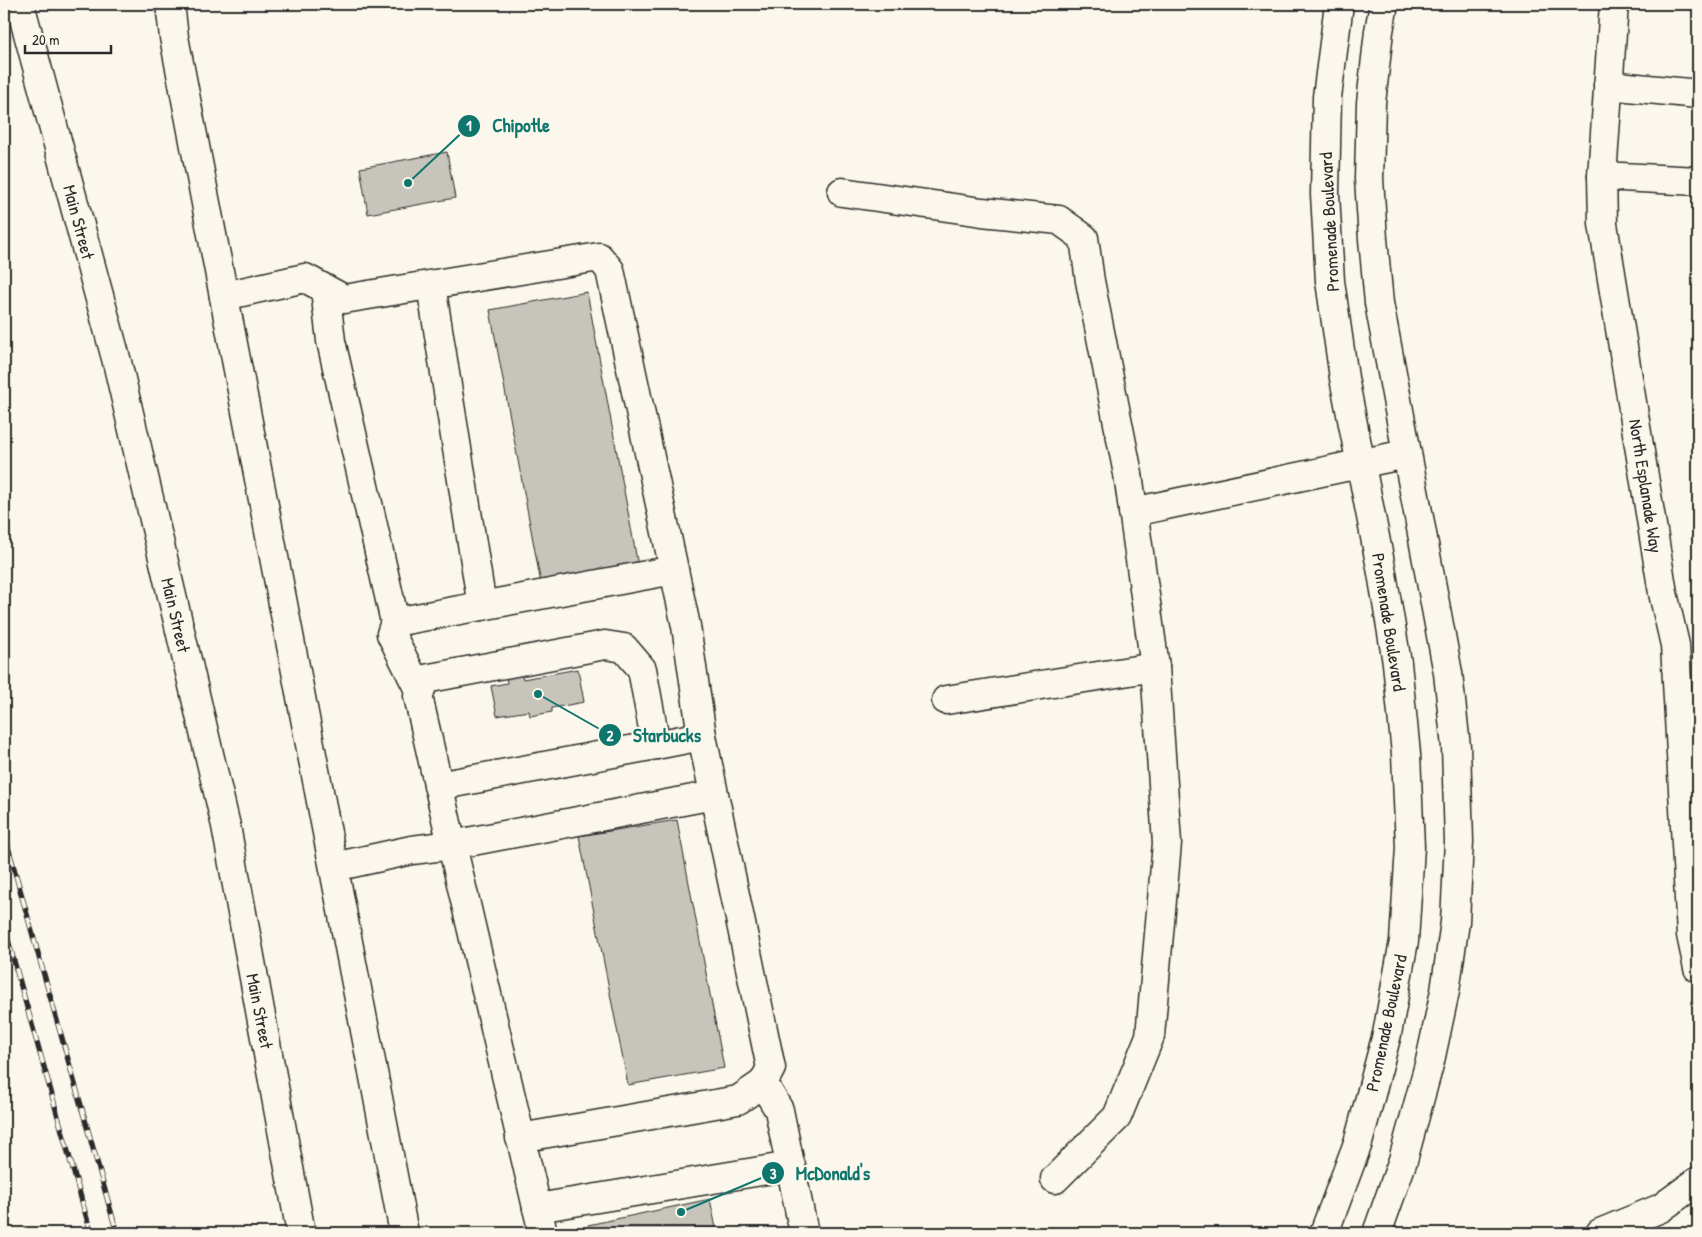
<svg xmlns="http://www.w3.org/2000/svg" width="1702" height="1237" font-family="'Patrick Hand',sans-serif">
<rect width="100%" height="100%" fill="#fbf7ec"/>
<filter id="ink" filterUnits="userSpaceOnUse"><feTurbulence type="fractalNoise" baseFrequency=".02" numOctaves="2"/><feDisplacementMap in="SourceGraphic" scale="10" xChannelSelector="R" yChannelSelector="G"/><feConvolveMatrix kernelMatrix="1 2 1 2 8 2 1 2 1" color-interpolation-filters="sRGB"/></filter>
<g filter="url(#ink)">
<!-- building -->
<g fill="#c7c4bc" stroke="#2b2b2b">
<polygon points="447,152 455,198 368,214 360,168"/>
<polygon points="587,292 639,571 542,589 490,310"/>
<polygon points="578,669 584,702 552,708 552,712 530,716 529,711 497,716 491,686 507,683 506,675 521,673 523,679"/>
<polygon points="677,820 724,1068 628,1085 579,836"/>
<polygon points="710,1199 717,1233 590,1233 588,1225"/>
</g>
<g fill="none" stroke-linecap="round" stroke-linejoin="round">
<defs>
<g id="minor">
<polyline points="1614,4 1602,176 1603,224 1663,593 1675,645 1691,935 1698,968"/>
<polyline points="1608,85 1698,94"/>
<polyline points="1602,176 1698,181"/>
<polyline points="842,192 982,212 1059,220 1084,238 1090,281 1128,474 1155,667 1167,843 1150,1036 1117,1117 1055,1179"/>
<polyline points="431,285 482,606"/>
<polyline points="325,289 331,341 395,622"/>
<polyline points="224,296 305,278 344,299 599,257 610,270 686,626 702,736"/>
<polyline points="1133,512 1406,454"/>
<polyline points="420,692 391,634 395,622 674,570"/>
<polyline points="946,700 1155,667"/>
<polyline points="438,786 656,745"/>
<polyline points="334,867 412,850 452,845 543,1233"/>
<polyline points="763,1083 779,1110 804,1233"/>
<polyline points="520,1138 738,1100 763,1083 771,1068 702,736 656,745 642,669 624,648 605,645 425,679 418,696 452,845 714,795"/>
<polyline points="537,1208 791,1166"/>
<polyline points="1324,1233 1358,1143 1387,1034 1404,941 1410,847 1406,754 1397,663 1382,573 1344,378 1330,281 1325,194 1327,97 1339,4"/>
<polyline points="1377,1233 1403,1160 1430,1061 1445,991 1455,922 1459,841 1456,747 1448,673 1379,303 1373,239 1369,179 1371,103 1379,31 1384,4"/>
<polyline points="1600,1233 1661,1208 1698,1181"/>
</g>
<g id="highway">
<polyline points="20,4 117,362 226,826 301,1233"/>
<polyline points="170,4 174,37 404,1233"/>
</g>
</defs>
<!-- minor casing -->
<use href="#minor" stroke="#2b2b2b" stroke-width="31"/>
<!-- highway casing -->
<use href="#highway" stroke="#2b2b2b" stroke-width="31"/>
<!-- minor -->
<use href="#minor" stroke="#fbf7ec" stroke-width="28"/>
<!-- highway -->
<use href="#highway" stroke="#fbf7ec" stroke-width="28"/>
<defs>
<g id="rail">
<polyline points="4,833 117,1233"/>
<polyline points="4,926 91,1233"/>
</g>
</defs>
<!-- rail casing -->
<use href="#rail" stroke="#2b2b2b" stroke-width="5.5"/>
<!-- rail -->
<use href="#rail" stroke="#fbf7ec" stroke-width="4" stroke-dasharray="11" stroke-linecap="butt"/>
</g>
</g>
<g text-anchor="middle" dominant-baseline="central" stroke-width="4" stroke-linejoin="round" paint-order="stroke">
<!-- street labels -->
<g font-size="18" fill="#2b2b2b" stroke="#fbf7ec">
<text transform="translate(79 222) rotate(75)">Main Street</text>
<text transform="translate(1329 222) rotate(-93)">Promenade Boulevard</text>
<text transform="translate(1646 486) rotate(81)">North Esplanade Way</text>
<text transform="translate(176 615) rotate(77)">Main Street</text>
<text transform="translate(1389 622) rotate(81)">Promenade Boulevard</text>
<text transform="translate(260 1011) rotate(79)">Main Street</text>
<text transform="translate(1386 1023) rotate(-78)">Promenade Boulevard</text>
</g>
</g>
<!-- callouts -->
<path fill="none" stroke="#0f766e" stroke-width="2" d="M408 183L469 126M538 694L610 735M681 1212L773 1173"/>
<g fill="#0f766e" stroke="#fbf7ec" stroke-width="2">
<circle cx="408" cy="183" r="5"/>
<circle cx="538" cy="694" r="5"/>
<circle cx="681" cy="1212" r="5"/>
<circle cx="469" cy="126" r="12"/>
<circle cx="610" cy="735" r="12"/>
<circle cx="773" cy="1173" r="12"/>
</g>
<g font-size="15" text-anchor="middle" font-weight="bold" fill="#fff">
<text x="469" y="131">1</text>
<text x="610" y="741">2</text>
<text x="773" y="1179">3</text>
</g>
<g font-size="19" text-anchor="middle" font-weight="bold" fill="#0f766e" stroke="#fbf7ec" stroke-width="4" stroke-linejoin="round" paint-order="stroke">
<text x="521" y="132">Chipotle</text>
<text x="667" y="742">Starbucks</text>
<text x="833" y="1180">McDonald's</text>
</g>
<!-- margin -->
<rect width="1702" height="1237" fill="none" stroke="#fbf7ec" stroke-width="20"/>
<rect x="10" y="10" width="1682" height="1217" fill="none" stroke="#2b2b2b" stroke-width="2" filter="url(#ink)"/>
<!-- scale -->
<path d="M25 45v8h86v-8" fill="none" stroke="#2b2b2b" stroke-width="2.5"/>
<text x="32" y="45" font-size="15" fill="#2b2b2b" stroke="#fbf7ec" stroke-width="4" paint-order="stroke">20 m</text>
</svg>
